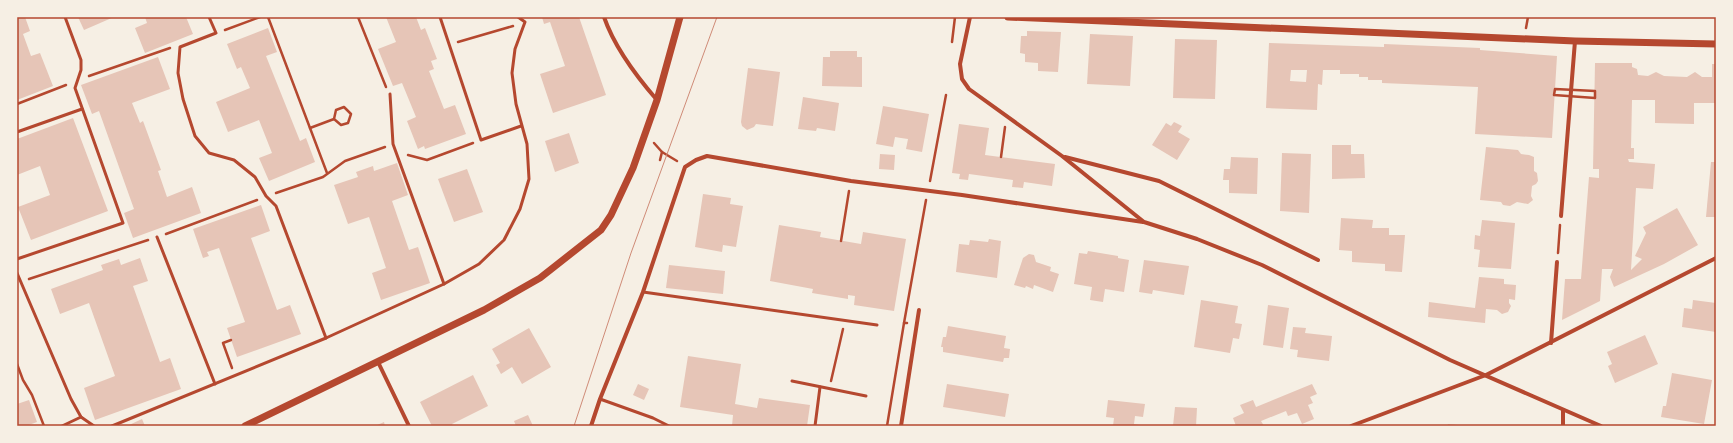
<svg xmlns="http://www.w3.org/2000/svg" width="1733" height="443" font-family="'DejaVu Sans',sans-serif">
<rect width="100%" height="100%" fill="#f6efe4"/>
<!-- building -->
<g fill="#e6c5b7" fill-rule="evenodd">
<polygon points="17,17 25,17 30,31 23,34 31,56 40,53 53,86 17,100"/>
<polygon points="78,17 114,17 84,30"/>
<polygon points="145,17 186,17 193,34 145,53 135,28 147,23"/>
<polygon points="386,17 416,17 421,30 425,28 437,59 431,61 434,69 429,71 444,109 455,105 466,134 425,149 424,146 418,149 407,121 416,117 402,83 393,86 378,49 396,42"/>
<polygon points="542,17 579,17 606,95 553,113 540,74 565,66 550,22 544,24"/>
<polygon points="268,28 277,52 266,56 300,141 306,138 315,162 269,181 259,158 272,153 259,120 228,132 216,102 250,88 241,67 237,69 227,44"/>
<polygon points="1027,31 1061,32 1058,72 1038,71 1038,63 1025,62 1025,54 1020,53 1021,36 1027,36"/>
<polygon points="1090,34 1133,36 1130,86 1087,84"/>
<polygon points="1175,39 1217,40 1215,99 1173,98"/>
<path d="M1269 43 1384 47V44L1480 48V50L1557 56 1552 138 1475 134 1478 87 1382 83V80H1368V77H1359V74H1340V70H1323L1322 85 1318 84 1317 110 1266 108ZM1291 70H1307L1306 82 1290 81Z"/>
<polygon points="830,51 857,51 857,57 862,57 862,87 822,86 823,57 830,57"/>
<polygon points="158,57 170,89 132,103 140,123 143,121 161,170 158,171 167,197 192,187 201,213 133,238 124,213 134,209 99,111 92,114 81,85"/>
<polygon points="1595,63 1632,63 1632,67 1637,69 1638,75 1648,76 1656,72 1664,76 1687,77 1695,72 1702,77 1712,77 1712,64 1716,64 1716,103 1694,103 1694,124 1655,123 1655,100 1632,100 1631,148 1634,148 1634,159 1628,159 1629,162 1655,164 1653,189 1636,188 1631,270 1642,259 1635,256 1646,233 1643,227 1677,208 1698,245 1664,264 1614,287 1610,277 1613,269 1602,269 1600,301 1562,320 1565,279 1581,279 1589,177 1599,178 1599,169 1593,169"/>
<polygon points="748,68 780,72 773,126 756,124 754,127 747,130 742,126 741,122"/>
<polygon points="803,97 839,103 835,131 817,128 816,131 798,129"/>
<polygon points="883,106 929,114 922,152 906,149 908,139 901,138 895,137 893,147 876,144"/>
<polygon points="73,118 108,211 31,240 18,207 50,195 40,166 17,175 17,139"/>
<polygon points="1174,122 1182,126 1178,132 1190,139 1177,160 1152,145 1166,123 1171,126"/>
<polygon points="959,124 989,128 985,155 1055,164 1052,186 1024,182 1023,188 1012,187 1013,180 969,174 968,180 959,179 960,174 952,173"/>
<polygon points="569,133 579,163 555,172 545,141"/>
<polygon points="1332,145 1351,145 1351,154 1364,154 1365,178 1332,179"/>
<polygon points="1486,147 1518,150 1521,154 1529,155 1534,157 1534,171 1537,173 1538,181 1536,184 1532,186 1531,196 1533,200 1528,204 1517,202 1510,206 1503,205 1501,202 1480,200"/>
<polygon points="1282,153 1311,154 1309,213 1280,211"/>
<polygon points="880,154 895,155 894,170 879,169"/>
<polygon points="1231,157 1258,158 1257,194 1229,193 1229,180 1223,180 1224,169 1230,169"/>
<polygon points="1711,162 1716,162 1716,217 1706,217"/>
<polygon points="397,163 408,195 392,201 409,250 418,247 430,283 381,300 372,273 386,268 369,217 348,224 334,185 358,177 356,172 373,166 374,171"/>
<polygon points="467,169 483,212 454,222 438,179"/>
<polygon points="703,194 731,198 730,204 743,206 736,247 723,245 722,252 695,247"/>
<polygon points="261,205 270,231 251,238 277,310 290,305 301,334 237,357 227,328 245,322 219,248 207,252 209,256 203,258 193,229"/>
<polygon points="1341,218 1373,220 1372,228 1389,228 1389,235 1405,235 1402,272 1385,271 1385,264 1352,262 1352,251 1339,250"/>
<polygon points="1482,220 1515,223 1511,269 1478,267 1480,250 1474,249 1475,235 1480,236"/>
<polygon points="779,225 821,232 820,237 861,244 863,232 906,239 894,311 854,305 855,296 848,295 848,299 812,293 813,289 770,281"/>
<polygon points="989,239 1001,241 997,278 956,272 959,244 969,245 970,240 988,242"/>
<polygon points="1088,251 1118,256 1118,258 1129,260 1124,292 1105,289 1103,302 1090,300 1092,287 1074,284 1079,253 1087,254"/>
<polygon points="1029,254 1034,255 1036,262 1051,267 1050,271 1059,274 1053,292 1034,285 1033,289 1026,286 1025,288 1014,285 1023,258"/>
<polygon points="140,258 148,281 133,286 160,362 170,358 181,389 95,420 84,388 115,376 89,303 60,314 51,289 103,270 101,265 119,259 121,265"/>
<polygon points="1144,260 1189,266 1184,295 1153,290 1152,294 1139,292"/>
<polygon points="669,265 725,271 723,294 666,288"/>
<polygon points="1479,277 1504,279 1504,284 1516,285 1515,300 1509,299 1509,303 1511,306 1508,312 1502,314 1497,310 1486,309 1485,323 1428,317 1429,302 1475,308"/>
<polygon points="1201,300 1238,306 1235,323 1242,324 1239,339 1233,338 1230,353 1194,347"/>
<polygon points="1693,300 1716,303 1716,332 1682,327 1684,308 1692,309"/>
<polygon points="1268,305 1289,308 1283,348 1263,345"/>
<polygon points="948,326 1006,336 1004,348 1010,349 1009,358 1004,358 1003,362 943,352 943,347 941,347 943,337 946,337"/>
<polygon points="1293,327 1306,328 1305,333 1332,336 1329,361 1297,357 1298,350 1290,349"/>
<polygon points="529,328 551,367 522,384 512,367 501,374 496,365 500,363 492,349"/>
<polygon points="1645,335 1658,364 1615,383 1608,366 1612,364 1607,352"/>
<polygon points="688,356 741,364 735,404 757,408 759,398 810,405 807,426 732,426 733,415 680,407"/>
<polygon points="1672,373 1712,380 1704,424 1661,417 1663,406 1666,406"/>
<polygon points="473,375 488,406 452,424 453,426 432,426 420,402"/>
<polygon points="638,384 649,389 644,400 633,395"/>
<polygon points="947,384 1009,394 1005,417 943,407"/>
<polygon points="1312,384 1317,394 1310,397 1313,403 1308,405 1314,419 1302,424 1297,413 1288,416 1286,411 1261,421 1264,426 1236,426 1233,418 1244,413 1240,405 1253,400 1256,407"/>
<polygon points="29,400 37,422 26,426 17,426 17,404"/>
<polygon points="1108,400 1145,404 1143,417 1135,416 1134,424 1146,426 1113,426 1114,418 1106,417"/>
<polygon points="1175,407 1197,408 1196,426 1173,426"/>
<polygon points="528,415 533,426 516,426 514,421"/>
<polygon points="142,419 145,426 127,426"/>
<polygon points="384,422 385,426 375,426"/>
<polygon points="1448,424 1458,425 1458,426 1447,426"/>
</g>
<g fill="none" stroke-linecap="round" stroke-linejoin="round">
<!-- path -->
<g stroke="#b5482f" stroke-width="2.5">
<polyline points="268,17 327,173"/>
<polyline points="358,17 386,87"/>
<polyline points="1526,28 1528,17"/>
<polyline points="225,30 260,17"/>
<polyline points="458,42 513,26"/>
<polyline points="952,42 955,17"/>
<polyline points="89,76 170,48"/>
<polygon points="1555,89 1595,91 1595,98 1554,95"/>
<polyline points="17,104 66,85"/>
<polyline points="310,128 334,119 341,125 348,123 351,114 344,107 336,110 334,119"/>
<polyline points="654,143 662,152 677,161"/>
<polyline points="408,155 427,160 473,143"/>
<polyline points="1001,157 1005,127"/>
<polyline points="660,160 662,152"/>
<polyline points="930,181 946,95"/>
<polyline points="276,193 323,177 345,161 385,147"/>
<polyline points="166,234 257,200"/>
<polyline points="841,241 849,191"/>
<polyline points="1558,253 1560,225"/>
<polyline points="29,279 148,240"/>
<polyline points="907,323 904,323 926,200"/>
<polyline points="231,340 223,343 232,368"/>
<polyline points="17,364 23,380 32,395 44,426"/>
<polyline points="831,381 843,329"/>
<polyline points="887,426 904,323"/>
</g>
<!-- service -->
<g stroke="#b5482f" stroke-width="3">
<polyline points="209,17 216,33 180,47 178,73 183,99 195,136 209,153 234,160 255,177 266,196 276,206 326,338"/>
<polyline points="440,17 481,140 521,126"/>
<polyline points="390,94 393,144 444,284"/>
<polyline points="17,132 82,109"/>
<polyline points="157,237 215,384"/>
<polyline points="17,259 123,223 75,88 81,70 81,60 65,17"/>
<polyline points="17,273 71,399 81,417 94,426"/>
<polyline points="643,292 877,325"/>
<polyline points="792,381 866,396"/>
<polyline points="600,399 653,418 669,426"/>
<polyline points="62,426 81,417"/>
<polyline points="112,426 326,338 444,284 479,264 504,240 520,209 529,179 527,144 516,104 512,73 515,49 525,22 518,17"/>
<polyline points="815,426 820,387"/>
</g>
<!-- minor -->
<g stroke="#b5482f" stroke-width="4">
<path d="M604 17C614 46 637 77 657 100"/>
<polyline points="970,17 960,64 962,79 969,89 1062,156 1144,222 1197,239 1262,265 1450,360 1601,426"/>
<polyline points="1065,157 1159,181 1318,260"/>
<polyline points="1561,216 1575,41"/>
<polyline points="1551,343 1557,262"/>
<polyline points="378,362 409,426"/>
<polyline points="591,426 600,399 643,292 685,167 696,160 707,156 851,181 962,195 1143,222"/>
<polyline points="901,426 919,310"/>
<polyline points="1351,426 1486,375 1716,258"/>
<polyline points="1563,426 1563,410"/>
</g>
<!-- tertiary -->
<g stroke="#b5482f" stroke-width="7">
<polyline points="1008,17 1575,41 1716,44"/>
<polyline points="245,426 484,310 540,278 601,230 611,215 633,168 657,100 680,17"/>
</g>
<!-- tram -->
<polyline stroke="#cf8b77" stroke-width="1" points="574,426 631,253 717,17"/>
</g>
<!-- border -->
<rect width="1733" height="443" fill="none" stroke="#f6efe4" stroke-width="36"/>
<rect x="18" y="18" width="1697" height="407" fill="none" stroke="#b5482f" stroke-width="1.5"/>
</svg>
